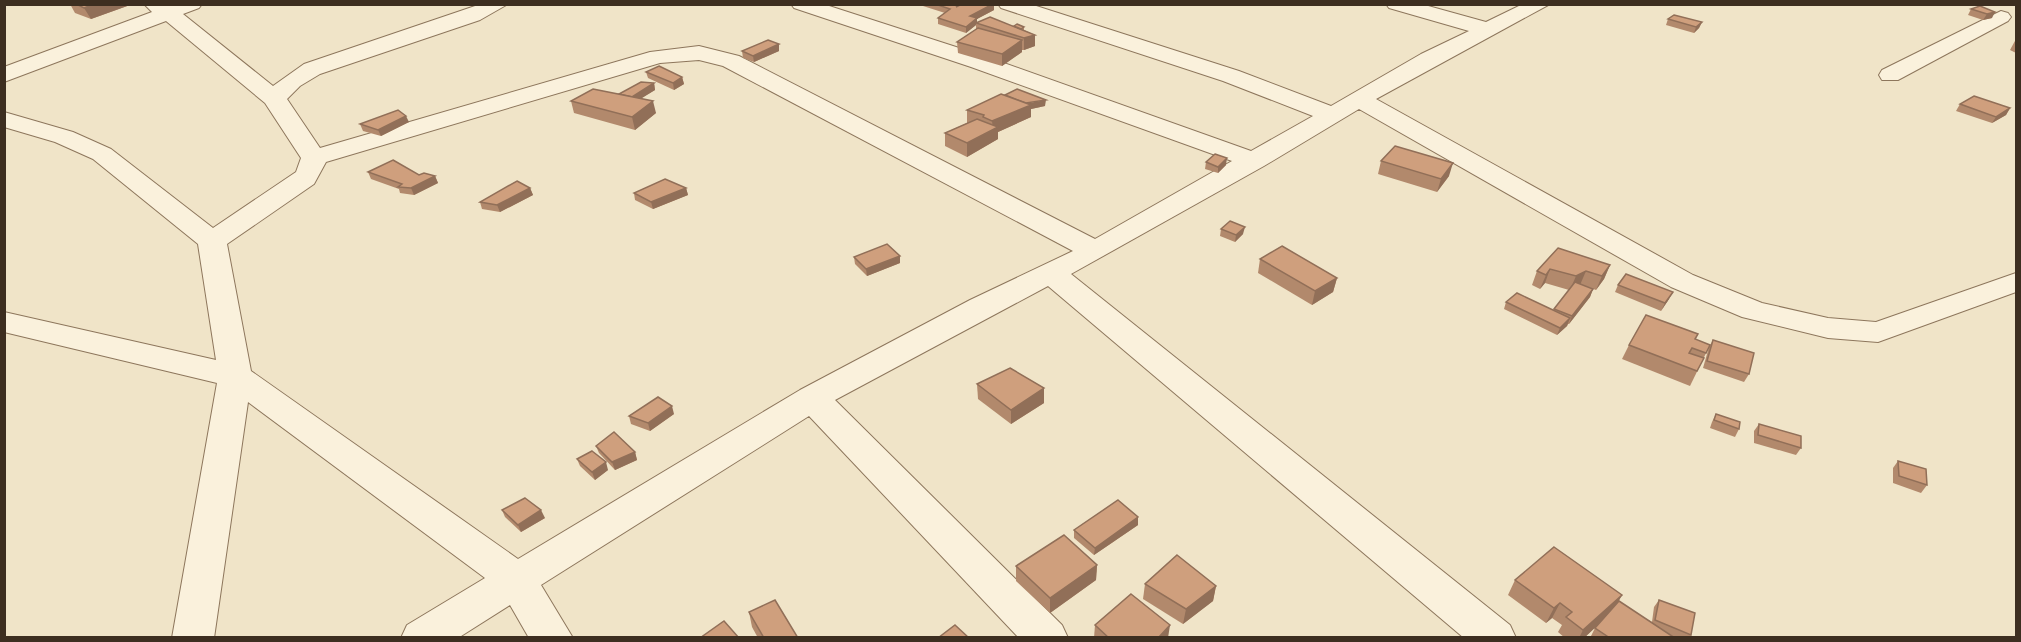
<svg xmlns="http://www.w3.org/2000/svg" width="2021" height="642" font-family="Merriweather,serif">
<rect width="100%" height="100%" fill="#f0e4c8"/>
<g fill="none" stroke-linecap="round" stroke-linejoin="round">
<defs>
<g id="minor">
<path d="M202 4 199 8 183 14 273 86 304 64 481 4H508L480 20 320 74 300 86 287 99 320 148 650 52 699 46 739 56 1095 239 1232 161 971 67 794 8 791 4H823L987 57 1251 151 1313 116 1223 81 1001 8 998 4H1030L1239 71 1331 106 1421 54 1469 31 1389 8 1386 4H1421L1486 22 1523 4H1550L1376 99 1693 275 1762 303 1828 318 1876 322 2016 273V292L1878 342 1828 338 1742 317 1671 287 1359 109 1264 166 1071 274 1510 625 1516 638H1464L1048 286 835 400 1062 625 1068 638H1019L809 416 541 585 573 638H529L510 605 458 638H401L407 625 485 578 248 402 214 638H172L217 383 4 332V312L216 360 198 244 93 159 55 142 4 127V112L73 132 111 149 213 228 296 172 301 158 265 103 166 21 4 82V67L152 12 144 4ZM699 60 723 66 1073 251 970 300 800 390 518 559 251 371 227 244 314 184 326 162 660 63Z"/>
<polygon points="2001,11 2008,13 2011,17 2008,21 1898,80 1882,80 1879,75 1882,70"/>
</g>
</defs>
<!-- minor casing -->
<use href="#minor" stroke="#8d765c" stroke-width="2"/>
<!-- minor -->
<use href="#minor" fill="#faf1dc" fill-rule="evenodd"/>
</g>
<!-- wall -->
<g fill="#b2896c">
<polygon points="70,4 130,4 130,5 91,19 75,13"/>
<polygon points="923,4 994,4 994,10 977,19 977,22 1024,27 1024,30 1035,35 1035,46 1024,50 1022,50 1022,52 1002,66 958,53 957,42 976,29 976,25 966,33 938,24 938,18 945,13 923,6"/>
<polygon points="1980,6 1992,18 1983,20 1968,15 1971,9"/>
<polygon points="1668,19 1702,22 1699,28 1694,33 1666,25"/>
<polygon points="2016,39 2016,53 2010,50"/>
<polygon points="779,44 779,51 754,62 743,58 742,51"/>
<polygon points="646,72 682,77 684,84 674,90 648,78"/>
<polygon points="654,83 655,90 641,98 656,113 635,130 574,113 571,101 619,94"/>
<polygon points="1960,104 2010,108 2006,115 1992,123 1956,111"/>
<polygon points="1045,106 1031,109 1031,117 998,132 998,139 967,157 945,146 945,133 967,123 967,110"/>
<polygon points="409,122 381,136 363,131 360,124"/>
<polygon points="1381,161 1449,176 1437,192 1378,174"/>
<polygon points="1206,162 1226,165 1218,173 1205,169"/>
<polygon points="368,172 435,176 438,183 414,195 400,193 399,189 371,179"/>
<polygon points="530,188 533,195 500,212 482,209 480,202"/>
<polygon points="686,188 688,195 653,209 635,200 634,193"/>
<polygon points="1221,229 1243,234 1235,242 1220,236"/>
<polygon points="1558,248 1610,265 1604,279 1596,290 1588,287 1593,289 1590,297 1569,324 1568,324 1567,326 1557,335 1504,309 1506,302 1553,310 1569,290 1545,283 1540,289 1532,285 1537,271"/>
<polygon points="854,257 900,263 867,276 855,264"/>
<polygon points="1260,259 1337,278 1333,292 1312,305 1258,273"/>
<polygon points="1618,285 1669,299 1661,311 1615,292"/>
<polygon points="1695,339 1710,345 1690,386 1622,359 1629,345"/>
<polygon points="1713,340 1749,374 1744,382 1703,368 1709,347"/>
<polygon points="977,384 1044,388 1044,403 1011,424 978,399"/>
<polygon points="674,414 650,431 631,424 629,416"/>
<polygon points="1716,414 1739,429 1735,437 1710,428 1712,422"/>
<polygon points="1759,424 1801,448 1796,455 1754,443 1754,431"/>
<polygon points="596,446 635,452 637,460 615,470 599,453"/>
<polygon points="577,459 608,470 595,480 580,466"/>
<polygon points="1898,461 1927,485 1921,493 1893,483 1893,468"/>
<polygon points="502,510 545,518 521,532 505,517"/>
<polygon points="1138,517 1138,525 1094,555 1074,538 1074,530"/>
<polygon points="1097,565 1096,580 1050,613 1016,581 1016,566"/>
<polygon points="1515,580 1622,595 1617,603 1652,622 1654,607 1659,600 1691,635 1690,638 1590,638 1595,628 1601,622 1584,638 1565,638 1558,632 1562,625 1552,618 1546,623 1508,595"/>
<polygon points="1145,584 1216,586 1213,601 1183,624 1143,599"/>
<polygon points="749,612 798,638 758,638 752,627"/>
<polygon points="1095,625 1168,638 1094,638"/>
</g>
<!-- shaded-wall -->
<g fill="#916f58">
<polygon points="94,4 130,4 130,5 91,19 84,8"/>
<polygon points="993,4 994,4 994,10 977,19 977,23 976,23 976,25 966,33 966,27 970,16"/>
<polygon points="1995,12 1992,18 1983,20 1987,14"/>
<polygon points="1702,22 1699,28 1694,33 1696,27"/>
<polygon points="1035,35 1035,46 1024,50 1024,38"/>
<polygon points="1022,40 1022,52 1002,66 1002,54"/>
<polygon points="779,44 779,51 754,62 753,56"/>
<polygon points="682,77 684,84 674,90 673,83"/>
<polygon points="654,83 655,90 626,108 625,101"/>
<polygon points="1046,100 1045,106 1031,109 1031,117 998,132 998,139 967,157 967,143 993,130 992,121 1023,104"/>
<polygon points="653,101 656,113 635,130 632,117"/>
<polygon points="2010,108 2006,115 1992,123 1996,117"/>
<polygon points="406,116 409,122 381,136 378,130"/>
<polygon points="1227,158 1226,165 1218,173 1218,167"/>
<polygon points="1453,163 1449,176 1437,192 1441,179"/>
<polygon points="435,176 438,183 414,195 411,188"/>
<polygon points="530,188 533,195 500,212 497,205"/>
<polygon points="686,188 688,195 653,209 651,202"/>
<polygon points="1245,227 1243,234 1235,242 1236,235"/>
<polygon points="900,256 900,263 867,276 866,269"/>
<polygon points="1610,265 1604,279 1596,290 1602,276"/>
<polygon points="1550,269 1545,283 1540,289 1546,275"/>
<polygon points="1586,271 1580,285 1570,290 1576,276"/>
<polygon points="1337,278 1333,292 1312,305 1315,291"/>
<polygon points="1593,289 1590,297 1569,324 1572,316"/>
<polygon points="1673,292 1669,299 1661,311 1665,303"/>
<polygon points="1570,318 1567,326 1557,335 1560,328"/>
<polygon points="1044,388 1044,403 1011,424 1011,410"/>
<polygon points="672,406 674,414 650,431 648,423"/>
<polygon points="635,452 637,460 615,470 612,462"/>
<polygon points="606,462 608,470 595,480 592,472"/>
<polygon points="541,510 545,518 521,532 518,525"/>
<polygon points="1138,517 1138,525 1094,555 1095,548"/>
<polygon points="1097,565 1096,580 1050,613 1050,598"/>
<polygon points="1216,586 1213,601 1183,624 1186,609"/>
<polygon points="1622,595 1614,610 1584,638 1579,638 1583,630"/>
<polygon points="1560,603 1552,618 1546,623 1554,608"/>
<polygon points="1170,625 1168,638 1158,638"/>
</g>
<!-- building -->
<g fill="#cf9f7d" stroke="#916f58" stroke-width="1.5">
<polygon points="76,4 94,4 84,8"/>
<polygon points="935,4 960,4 956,7 962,4 993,4 970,16 977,18 966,27 938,18 950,9"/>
<polygon points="1980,6 1995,12 1987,14 1971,9"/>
<polygon points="1674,15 1702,22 1696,27 1668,19"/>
<polygon points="990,17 1035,35 1024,38 976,23"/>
<polygon points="1017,24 1024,27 1021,29 1014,26"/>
<polygon points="978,28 1022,40 1002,54 957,42"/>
<polygon points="768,40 779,44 753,56 742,51"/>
<polygon points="659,66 682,77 673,83 646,72"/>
<polygon points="641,82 654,83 632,97 619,94"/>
<polygon points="593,89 653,101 632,117 571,101"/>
<polygon points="1017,89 1046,100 1026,103 1005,95"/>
<polygon points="1001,94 1031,105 992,121 983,117 984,115 967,110"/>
<polygon points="1974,96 2010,108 1996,117 1960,104"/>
<polygon points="398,110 406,116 378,130 360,124"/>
<polygon points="977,119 998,127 967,143 945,133"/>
<polygon points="1395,146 1453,163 1441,179 1381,161"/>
<polygon points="1215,154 1227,158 1218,167 1206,162"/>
<polygon points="393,160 419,175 424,173 435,176 411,188 398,187 402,184 368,172"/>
<polygon points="665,179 686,188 651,202 634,193"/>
<polygon points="517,181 530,188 497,205 480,202"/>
<polygon points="1230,221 1245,227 1236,235 1221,229"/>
<polygon points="887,244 900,256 866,269 854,257"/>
<polygon points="1282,246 1337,278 1315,291 1260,259"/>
<polygon points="1558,248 1610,265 1602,276 1586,271 1576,276 1550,269 1546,275 1537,271"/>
<polygon points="1626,274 1673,292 1665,303 1618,285"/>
<polygon points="1575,282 1593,289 1572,316 1554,309"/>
<polygon points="1517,293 1570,318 1560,328 1506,302"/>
<polygon points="1646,315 1698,334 1695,339 1710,345 1706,353 1692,348 1689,353 1704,358 1697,371 1629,345"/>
<polygon points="1713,340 1754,353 1749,374 1707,361"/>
<polygon points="1010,368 1044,388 1011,410 977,384"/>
<polygon points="658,397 672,406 648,423 629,416"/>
<polygon points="1716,414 1740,422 1739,429 1714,420"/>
<polygon points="1759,424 1801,436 1801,448 1758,435"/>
<polygon points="614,432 635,452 612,462 596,446"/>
<polygon points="592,451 606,462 592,472 577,459"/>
<polygon points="1898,461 1926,469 1927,485 1899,476"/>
<polygon points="525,498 541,510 518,525 502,510"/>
<polygon points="1118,500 1138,517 1095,548 1074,530"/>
<polygon points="1064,535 1097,565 1050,598 1016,566"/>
<polygon points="1554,547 1622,595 1583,630 1566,617 1572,612 1560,603 1554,608 1515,580"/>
<polygon points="1177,555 1216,586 1186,609 1145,584"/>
<polygon points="1131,594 1170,625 1158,638 1109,638 1095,625"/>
<polygon points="775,600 798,638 764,638 749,612"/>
<polygon points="1659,600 1695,613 1691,635 1655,620"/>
<polygon points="1619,601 1675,638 1610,638 1595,628"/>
<polygon points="724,621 739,638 700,638"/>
<polygon points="955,625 969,638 938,638"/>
</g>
<!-- border -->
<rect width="2021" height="642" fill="none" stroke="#3d2e20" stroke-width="12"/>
</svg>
